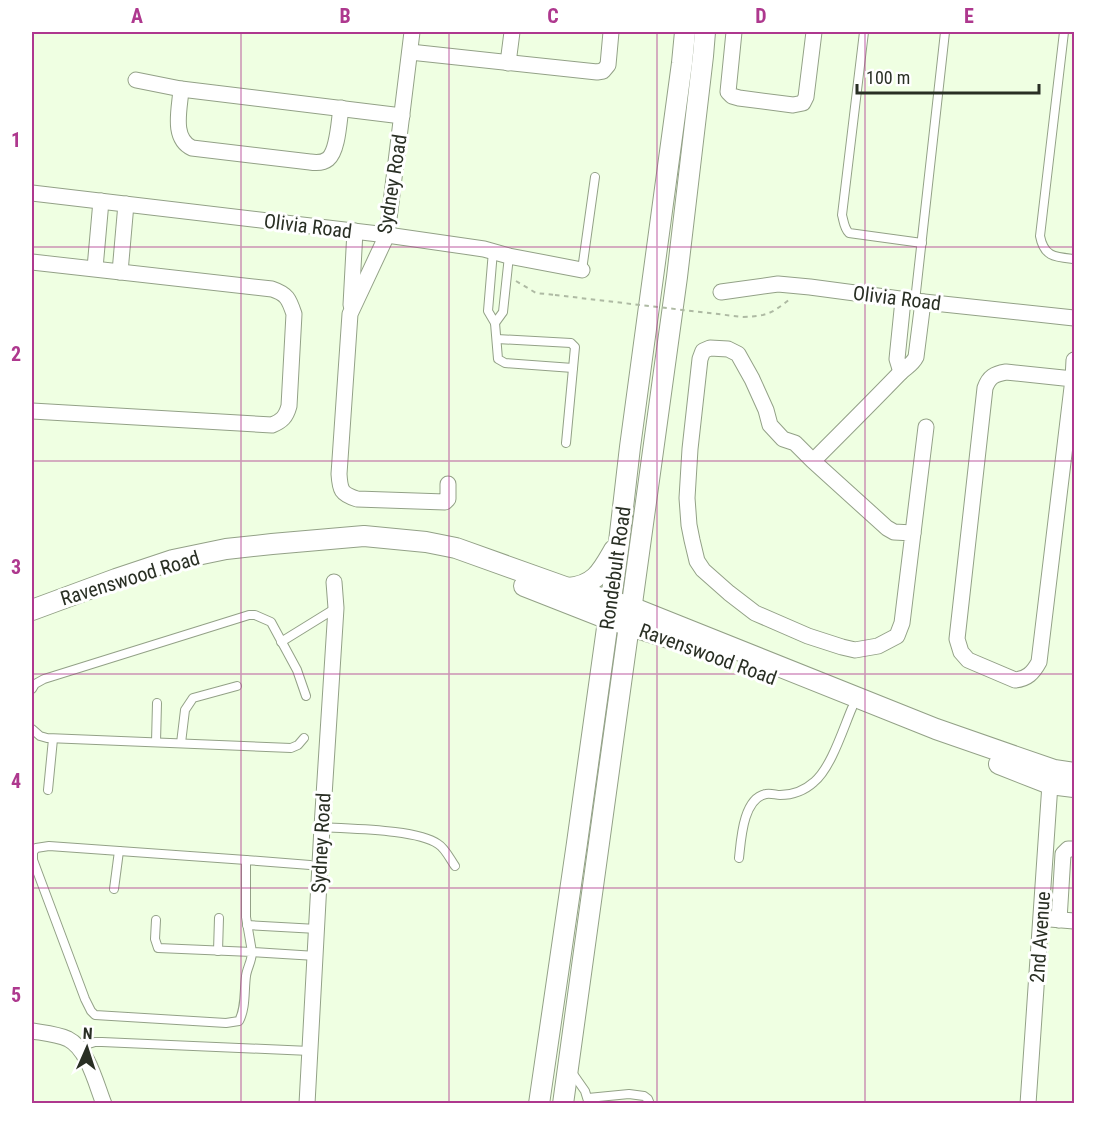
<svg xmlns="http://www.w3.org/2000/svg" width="1106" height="1135" font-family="'Roboto Condensed',sans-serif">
<rect width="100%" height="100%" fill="#efffe2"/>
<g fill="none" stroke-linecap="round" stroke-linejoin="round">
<defs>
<g id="lane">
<path d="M864 32 842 215C844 222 844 228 849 233L922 243"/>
<path d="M1064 32 1040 236C1044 257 1055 257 1074 259"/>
<polyline points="493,251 488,311 495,323 503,312 509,256"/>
<polyline points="582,270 595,177"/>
<polyline points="915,301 945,32"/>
<polyline points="495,323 498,359 505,363 573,368"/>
<polyline points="497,339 571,343 575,347 566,443"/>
<polyline points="281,642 336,608"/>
<polyline points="32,689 35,684 44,679 249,615 255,615 271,622 297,670 306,696"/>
<polyline points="32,729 40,736 47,738 291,748 298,745 304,738"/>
<polyline points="156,742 157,703"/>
<polyline points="181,743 185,710 193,698 237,686"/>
<polyline points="48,790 53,739"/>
<path d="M322 827C349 829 417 829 438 844 445 848 450 859 455 866"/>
<path d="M739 858C741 840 743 798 766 794 771 793 776 795 780 795 793 795 804 791 814 782 831 768 843 729 852 708"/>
<polyline points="310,865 246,860 246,917 252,952 316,956"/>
<polyline points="114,889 119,851"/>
<path d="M156 920 155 939 158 948 252 952C252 961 247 968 246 976 244 991 246 1008 239 1021L226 1023 95 1015 91 1011 85 999 33 860V852L36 848 49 846 246 860"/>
<polyline points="247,925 317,929"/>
<polyline points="218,951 219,918"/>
<polyline points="79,1047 95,1042 102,1042 310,1051"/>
<polyline points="571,1071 585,1091 589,1104"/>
<polyline points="588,1098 629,1094 644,1096 648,1099 650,1104"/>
</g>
<g id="street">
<path d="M412 32 387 235 350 314 339 474C340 490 341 494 357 499L445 502 448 499V484"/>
<polyline points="734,32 728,92 732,96 739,98 793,105 803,103 806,97 814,32"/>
<polyline points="410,52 597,72 603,71 608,65 611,32"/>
<polyline points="508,63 512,32"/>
<polyline points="136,80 181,89 402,116"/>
<path d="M181 89C180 108 171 138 192 148L310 162C316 163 323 163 328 159 338 151 339 120 341 108"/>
<polyline points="32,193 387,235 484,249 509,256 582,270"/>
<path d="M32 262 272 289C287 294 289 299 294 314L289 406C286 417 282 421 272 425L32 411"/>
<polyline points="95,268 101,201"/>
<polyline points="120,272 126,204"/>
<polyline points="721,292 778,284 810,287 915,301 1074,318"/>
<polyline points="351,305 355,231"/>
<polyline points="901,372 897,359 903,300"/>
<path d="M1073 379 1006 372C994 374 989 377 985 388L957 639 961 652 968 660 1015 680C1027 679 1033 673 1039 662L1073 379 1074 360"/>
<path d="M813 461 887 528 894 532 913 533 902 623 897 636 878 646 855 650 842 647 808 636 755 613 729 593 703 570 697 561 692 540 689 525 687 498 690 449 700 359 703 351 710 348 728 349 738 354 752 379 766 410 770 425 783 439 795 443 813 461C842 432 871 403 900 373 906 367 912 365 916 357L923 302"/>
<polyline points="913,533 926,427"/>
<polyline points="1050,919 1074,921"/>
<polyline points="1059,920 1063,854 1068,849 1074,849"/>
<path d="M32 1031C44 1033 57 1034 68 1039 88 1049 96 1084 104 1104"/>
<polyline points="307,1104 322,827 336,608 334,582"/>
<polyline points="1028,1104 1050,784 1053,775"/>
</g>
<g id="secondary">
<polyline points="524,586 608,619 672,639 697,648"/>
<path d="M568 588C595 586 602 571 614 550"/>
<polyline points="32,610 116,579 173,560 226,549 272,544 364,536 426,542 456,548 568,588 631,607 936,729 1054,770 1074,773"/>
<polyline points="999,764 1050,784 1074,787"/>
<polyline points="539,1104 577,843 619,542 630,447 682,63 685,32"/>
<polyline points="563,1104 677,277 703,56 705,32"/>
</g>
</defs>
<!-- lane casing -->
<use href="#lane" stroke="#93a187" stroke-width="10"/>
<!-- street casing -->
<use href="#street" stroke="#93a187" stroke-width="17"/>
<!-- secondary casing -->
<use href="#secondary" stroke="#93a187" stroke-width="22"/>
<!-- path -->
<g stroke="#aebaa3" stroke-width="2" stroke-dasharray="4.5 4.5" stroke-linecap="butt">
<polyline points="516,281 536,293 555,295"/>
<path d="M743 317C767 316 771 314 790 299"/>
</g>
<!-- lane -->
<use href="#lane" stroke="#fff" stroke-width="8"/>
<!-- street -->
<use href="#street" stroke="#fff" stroke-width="15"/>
<!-- secondary -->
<use href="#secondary" stroke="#fff" stroke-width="20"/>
<!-- path-bridge -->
<polyline stroke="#aebaa3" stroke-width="2" stroke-dasharray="4.5 4.5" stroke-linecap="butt" points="555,295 743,317"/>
</g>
<!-- grid -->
<path fill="none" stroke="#ae388e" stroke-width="1.5" stroke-opacity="0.55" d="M241 32V1104M449 32V1104M657 32V1104M865 32V1104M32 247H1074M32 461H1074M32 674H1074M32 888H1074"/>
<g text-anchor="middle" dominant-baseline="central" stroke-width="6" stroke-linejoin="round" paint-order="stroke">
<!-- street labels -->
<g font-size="20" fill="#292f24" stroke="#fff">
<text transform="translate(392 184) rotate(-81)">Sydney Road</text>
<text transform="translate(308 226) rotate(7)">Olivia Road</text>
<text transform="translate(897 298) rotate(7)">Olivia Road</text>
<text transform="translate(615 568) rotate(-82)">Rondebult Road</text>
<text transform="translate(130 578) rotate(-17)">Ravenswood Road</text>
<text transform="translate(708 654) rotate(20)">Ravenswood Road</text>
<text transform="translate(321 843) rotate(-87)">Sydney Road</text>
<text transform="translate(1040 937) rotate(-86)">2nd Avenue</text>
</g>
</g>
<!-- border -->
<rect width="1106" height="1135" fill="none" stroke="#ffffff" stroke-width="66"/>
<!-- north arrow -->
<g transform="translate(87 1048) rotate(3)" stroke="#ffffff" stroke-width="4.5" paint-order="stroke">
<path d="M0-4.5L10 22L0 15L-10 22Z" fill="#292f24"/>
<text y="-9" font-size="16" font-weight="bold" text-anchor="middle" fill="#292f24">N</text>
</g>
<!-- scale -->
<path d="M857 84v9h182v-9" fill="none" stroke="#292f24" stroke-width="3"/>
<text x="866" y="84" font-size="18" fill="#292f24" stroke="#ffffff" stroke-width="4.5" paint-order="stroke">100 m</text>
<rect x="33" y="33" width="1040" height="1069" fill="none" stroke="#ae388e" stroke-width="2"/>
<g font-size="20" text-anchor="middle" font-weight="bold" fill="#ae388e">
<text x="137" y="23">A</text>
<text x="345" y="23">B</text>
<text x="553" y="23">C</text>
<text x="761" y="23">D</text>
<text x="969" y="23">E</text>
<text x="16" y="147">1</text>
<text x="16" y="361">2</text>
<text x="16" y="574">3</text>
<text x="16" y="788">4</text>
<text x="16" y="1002">5</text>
</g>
</svg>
